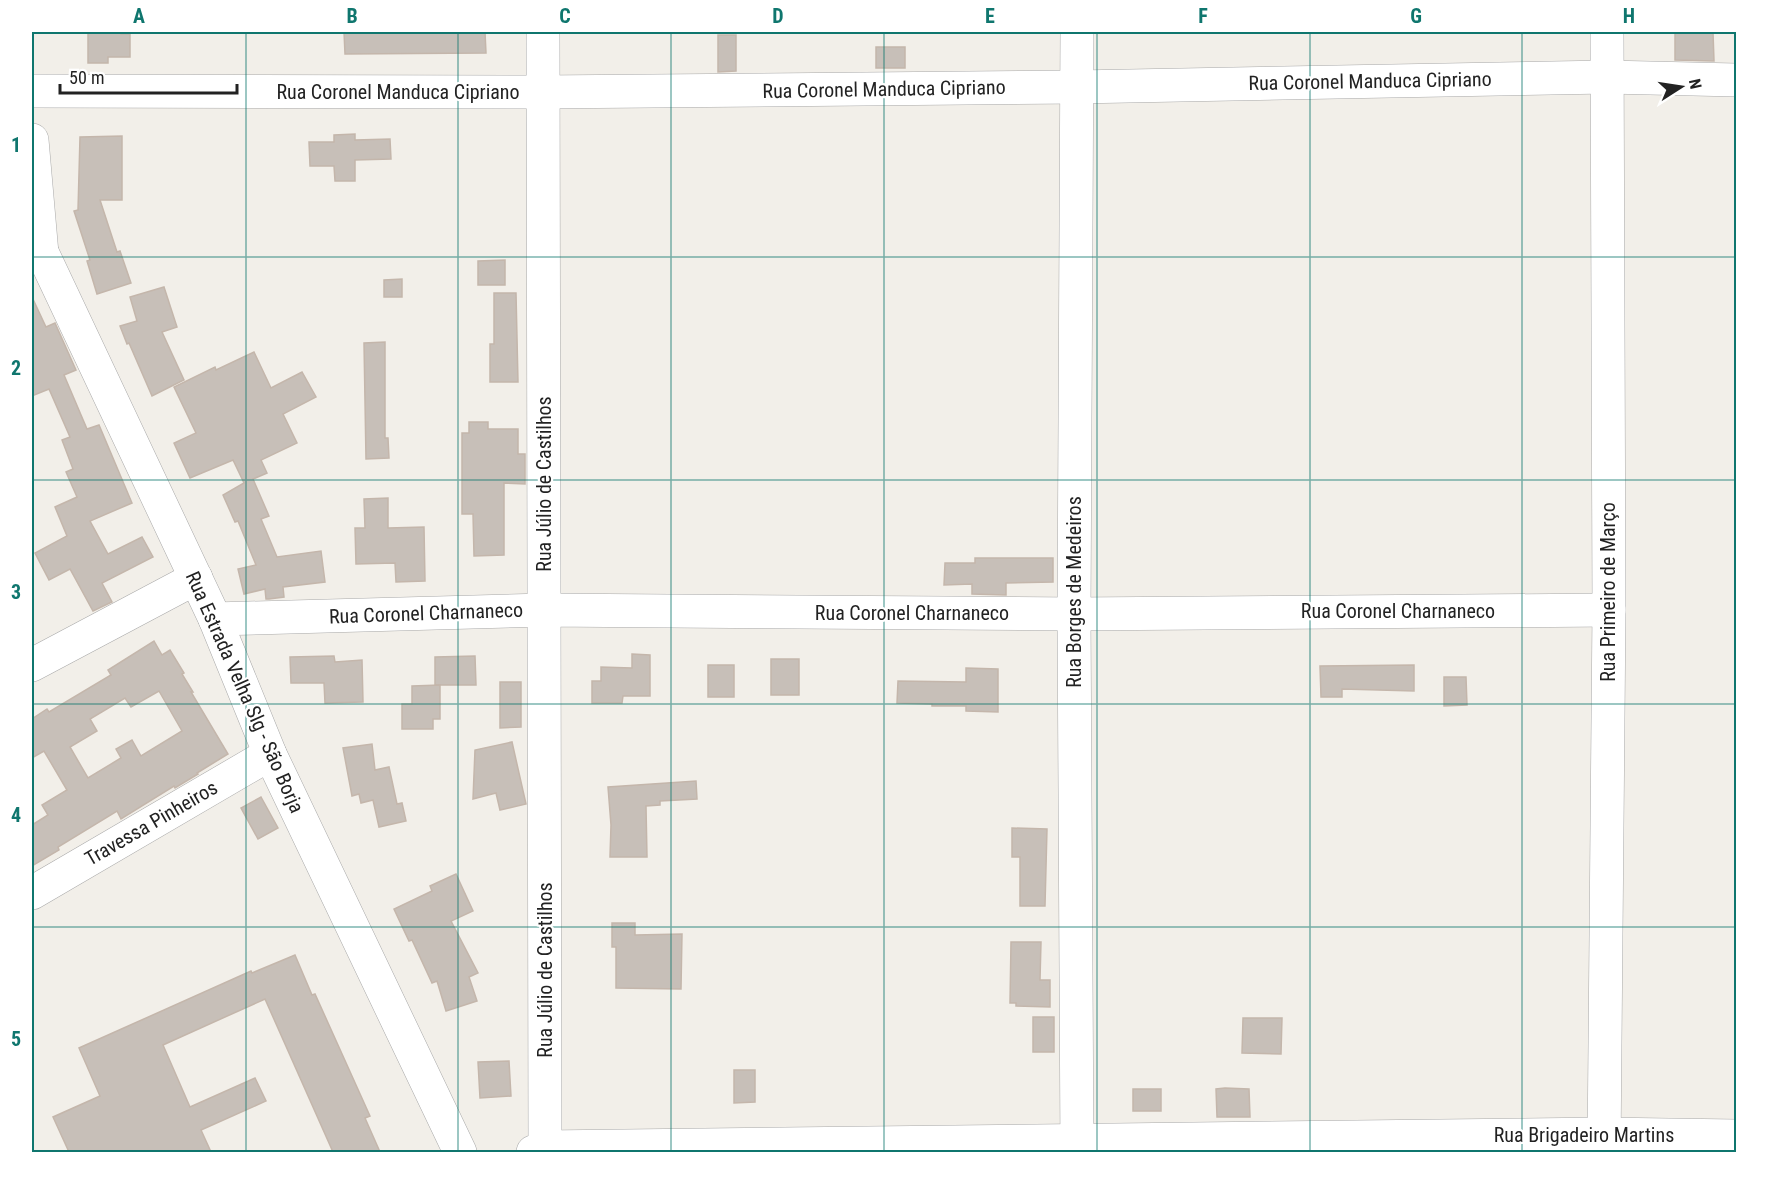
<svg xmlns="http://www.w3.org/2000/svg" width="1768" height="1184" font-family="'Roboto Condensed',sans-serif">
<rect width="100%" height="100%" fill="#f2efe9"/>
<!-- building -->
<g fill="#c7bfb8" stroke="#c4b6ab" stroke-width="1.5" fill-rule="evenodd">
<polygon points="88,32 121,32 121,34 130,34 130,57 108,57 108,63 88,63"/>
<polygon points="344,32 485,32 486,53 345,54"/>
<polygon points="1675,32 1713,32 1714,61 1675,60"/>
<polygon points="718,35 736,35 736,71 718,72"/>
<rect x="876" y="47" width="29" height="21"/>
<polygon points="355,134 355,140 390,139 391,159 355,160 355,181 335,181 334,166 310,166 309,142 334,142 334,135"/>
<polygon points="122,136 122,200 100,200 117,252 120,251 131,283 97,294 87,261 90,260 74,211 78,210 80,137"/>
<polygon points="505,260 505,285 478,285 478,261"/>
<polygon points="402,279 402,297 384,297 384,280"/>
<polygon points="164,287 177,327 162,332 184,380 152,396 129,343 127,344 120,326 137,321 130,297"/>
<polygon points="494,293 516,293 518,382 490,382 490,344 494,344"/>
<polygon points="32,297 46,327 55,323 76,370 64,375 87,429 99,425 132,503 90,521 108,554 142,537 153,557 102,583 112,602 93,611 70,569 49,580 35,553 67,536 55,507 77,497 66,472 73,469 62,440 70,437 49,389 32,396"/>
<polygon points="385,342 385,438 388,438 389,458 366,459 364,343"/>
<polygon points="254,352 271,388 302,372 316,397 283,414 297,443 261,460 267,473 253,479 269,516 261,519 277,557 321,551 325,582 283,587 284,597 269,599 266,599 265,589 244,594 238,569 256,565 238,521 235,522 223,495 244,483 233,460 190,478 174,443 196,433 174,387 215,367 216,370"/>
<polygon points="469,422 488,422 488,429 518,429 518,454 525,454 525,484 504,483 504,555 474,556 473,514 462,514 462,433 469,433"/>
<polygon points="388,498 388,528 424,527 425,581 396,582 395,563 356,564 355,528 365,528 364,499"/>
<polygon points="975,558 1053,558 1053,582 1006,583 1006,595 972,594 972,584 944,585 945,563 975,563"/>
<path d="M154 641 162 655 170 650 184 673 182 674 193 692H191L228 754 197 773 198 774 175 788 174 786 121 819 117 811 58 847 59 850 32 866V825L48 815 42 805 67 790 44 751 32 758V719L47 709 49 712 111 675 108 670ZM159 691 182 731 141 756 132 740 116 749 121 758 88 778 70 747 97 731 90 719 125 698 131 707Z"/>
<polygon points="632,654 650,655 650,696 623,696 622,703 592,703 592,681 601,681 601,667 632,668"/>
<polygon points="334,656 335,662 362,660 363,702 325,703 324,683 291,683 290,657"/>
<polygon points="475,656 476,685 435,685 435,657"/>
<rect x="771" y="659" width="28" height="36"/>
<rect x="708" y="665" width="26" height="32"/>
<polygon points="1414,665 1414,691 1342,689 1342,697 1321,697 1320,666"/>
<polygon points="966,668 998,669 998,712 966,711 966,706 932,706 932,704 897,703 898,681 966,682"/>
<polygon points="1444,677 1466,677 1467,705 1444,706"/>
<polygon points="500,682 521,682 521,727 500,728"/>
<polygon points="440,685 440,719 433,719 433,729 402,729 402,704 412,704 412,686"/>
<polygon points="512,742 526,804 500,810 496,793 473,799 475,750"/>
<polygon points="372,744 375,770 389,767 397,804 402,803 406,821 379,827 373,800 361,803 359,794 352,796 343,748"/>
<polygon points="696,781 697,799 660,801 660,805 646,806 647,857 610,857 611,825 608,787"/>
<polygon points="261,797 278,828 258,839 241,808"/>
<polygon points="1012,828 1047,829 1045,906 1020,906 1020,857 1012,857"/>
<polygon points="456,874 473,911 451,921 478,973 469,977 477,1001 446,1011 437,981 432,983 412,940 409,941 394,909 432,891 430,886"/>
<polygon points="612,923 635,923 635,935 682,934 681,989 616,988 616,947 612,947"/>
<polygon points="1011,942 1041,942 1040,980 1050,980 1050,1007 1016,1006 1016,1003 1010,1003"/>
<polygon points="295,955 312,995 315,994 370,1116 365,1118 380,1152 333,1152 265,999 163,1045 190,1107 255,1078 266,1101 201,1130 211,1152 69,1152 53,1117 100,1096 79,1048 251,971 252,973"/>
<rect x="1033" y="1017" width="21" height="35"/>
<polygon points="1243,1018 1282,1018 1281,1054 1242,1053"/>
<polygon points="509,1061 511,1096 480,1098 478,1062"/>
<polygon points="734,1070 755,1070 755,1102 734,1103"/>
<polygon points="1225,1088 1249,1089 1250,1117 1217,1117 1216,1089"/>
<rect x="1133" y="1089" width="28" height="22"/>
</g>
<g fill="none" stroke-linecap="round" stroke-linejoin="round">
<defs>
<g id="minor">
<polyline points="543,32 545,1152"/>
<polyline points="32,91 542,92 1077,87 1607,77 1736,80"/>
<polyline points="32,140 42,254"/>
<polyline points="32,231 215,619 270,754 460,1152"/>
<polyline points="215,619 544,610 1074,614 1609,610"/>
<polyline points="32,665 196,578"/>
<polyline points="32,893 270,754"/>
<polyline points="533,1152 545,1147 1603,1134 1736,1136"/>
<polyline points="1077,1152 1074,614 1077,32"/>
<polyline points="1604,1152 1609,610 1607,32"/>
</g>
</defs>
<!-- minor casing -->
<use href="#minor" stroke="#a9a9a9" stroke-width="34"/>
<!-- minor -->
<use href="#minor" stroke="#fff" stroke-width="33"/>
</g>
<!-- grid -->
<path fill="none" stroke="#0f766e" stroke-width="1.5" stroke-opacity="0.55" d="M246 32V1152M458 32V1152M671 32V1152M884 32V1152M1097 32V1152M1310 32V1152M1522 32V1152M32 257H1736M32 480H1736M32 704H1736M32 927H1736"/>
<g text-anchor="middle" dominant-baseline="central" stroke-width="4.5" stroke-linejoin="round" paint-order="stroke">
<!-- street labels -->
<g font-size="20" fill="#222" stroke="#fff">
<text transform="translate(1370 81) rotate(-1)">Rua Coronel Manduca Cipriano</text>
<text transform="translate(884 89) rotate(-1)">Rua Coronel Manduca Cipriano</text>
<text x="398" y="92">Rua Coronel Manduca Cipriano</text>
<text transform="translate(544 484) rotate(-90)">Rua Júlio de Castilhos</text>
<text transform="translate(1074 592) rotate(-90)">Rua Borges de Medeiros</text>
<text transform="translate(1608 592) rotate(-90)">Rua Primeiro de Março</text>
<text x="1398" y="611">Rua Coronel Charnaneco</text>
<text transform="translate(426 613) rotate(-2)">Rua Coronel Charnaneco</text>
<text x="912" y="613">Rua Coronel Charnaneco</text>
<text transform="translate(245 692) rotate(66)">Rua Estrada Velha Slg - São Borja</text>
<text transform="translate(151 823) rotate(-30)">Travessa Pinheiros</text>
<text transform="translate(545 970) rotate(-90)">Rua Júlio de Castilhos</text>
<text x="1584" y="1135">Rua Brigadeiro Martins</text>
</g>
</g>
<!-- border -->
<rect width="1768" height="1184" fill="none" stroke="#ffffff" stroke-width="66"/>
<!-- north arrow -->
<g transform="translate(1681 87) rotate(78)" stroke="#ffffff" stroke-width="4.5" paint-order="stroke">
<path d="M0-4.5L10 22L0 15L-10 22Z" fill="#222222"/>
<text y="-9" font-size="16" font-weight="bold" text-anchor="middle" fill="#222222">N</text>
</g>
<!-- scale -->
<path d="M60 84v9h177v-9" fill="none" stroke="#222222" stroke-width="3"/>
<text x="69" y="84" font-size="18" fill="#222222" stroke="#ffffff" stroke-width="4.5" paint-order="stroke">50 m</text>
<rect x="33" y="33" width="1702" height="1118" fill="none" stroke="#0f766e" stroke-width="2"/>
<g font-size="20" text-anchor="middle" font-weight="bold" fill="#0f766e">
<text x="139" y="23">A</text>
<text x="352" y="23">B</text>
<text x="565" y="23">C</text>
<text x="778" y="23">D</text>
<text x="990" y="23">E</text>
<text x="1203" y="23">F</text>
<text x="1416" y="23">G</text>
<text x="1629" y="23">H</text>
<text x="16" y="152">1</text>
<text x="16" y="375">2</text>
<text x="16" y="599">3</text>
<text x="16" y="822">4</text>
<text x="16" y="1046">5</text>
</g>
</svg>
